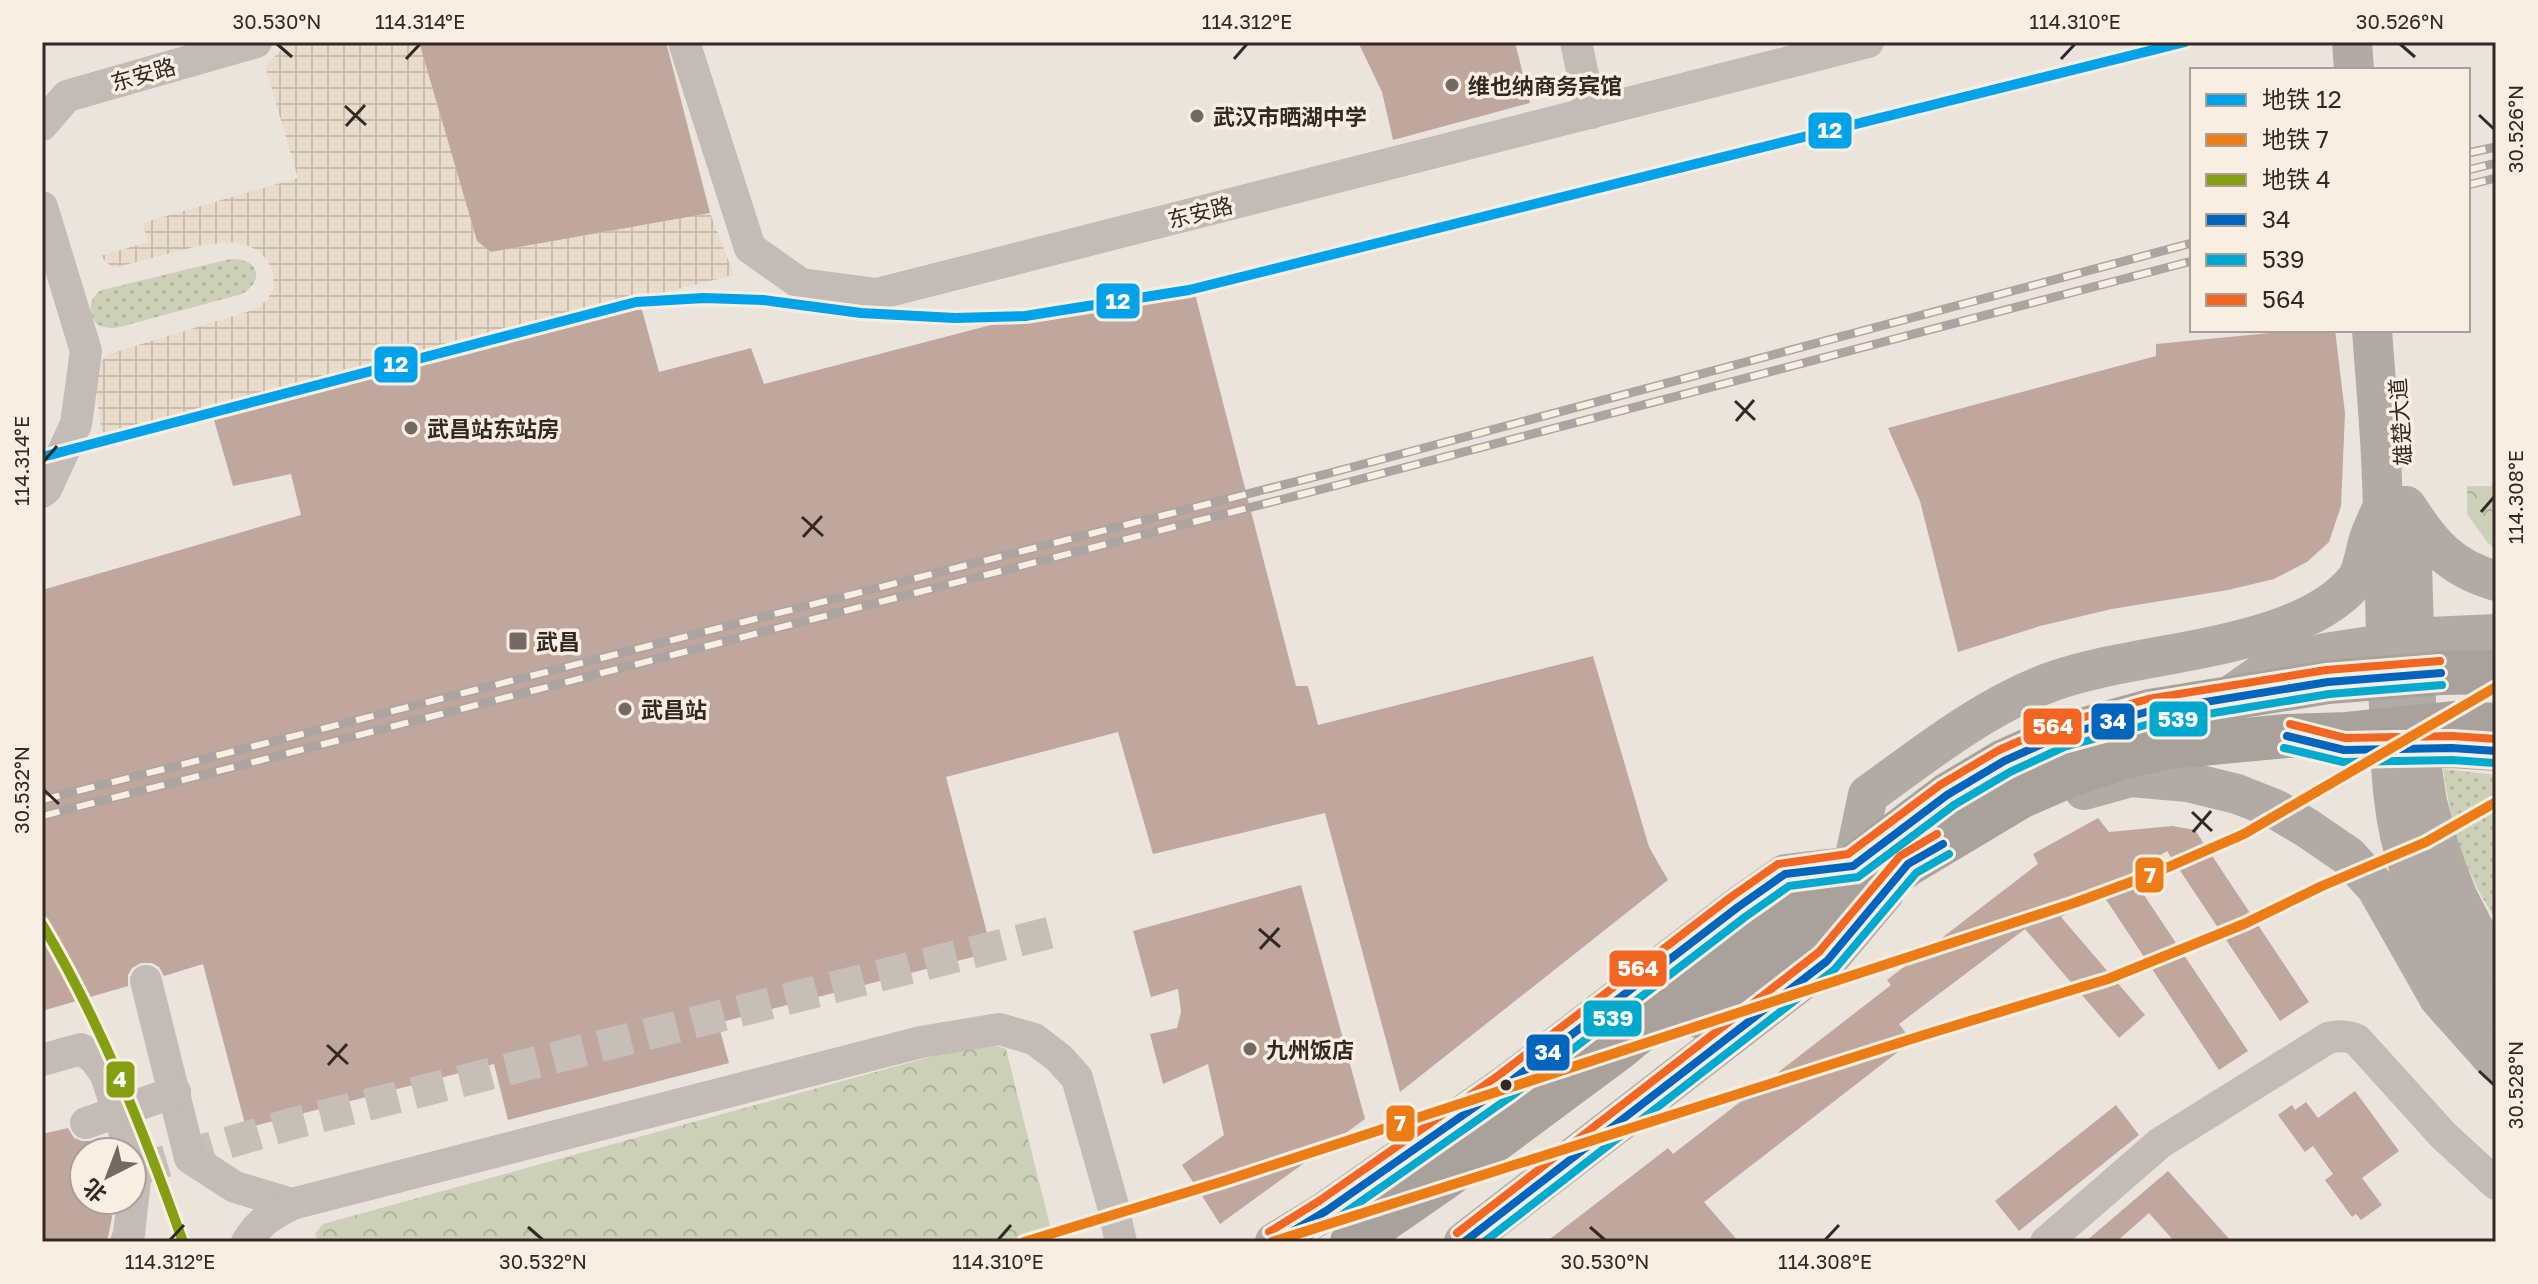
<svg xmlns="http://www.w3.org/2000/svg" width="2538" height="1284" font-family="'Golos Text','Noto Sans SC',sans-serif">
<defs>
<pattern id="grass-dots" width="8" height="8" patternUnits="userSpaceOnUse" patternTransform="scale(2)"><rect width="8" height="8" fill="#ccd0b6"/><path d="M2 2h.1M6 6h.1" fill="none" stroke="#b0b39c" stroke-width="1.8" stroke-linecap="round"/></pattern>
<pattern id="park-crowns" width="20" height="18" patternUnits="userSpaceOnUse" patternTransform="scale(2)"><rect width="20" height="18" fill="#ccd0b6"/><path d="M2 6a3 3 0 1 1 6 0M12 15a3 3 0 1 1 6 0" fill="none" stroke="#b0b39c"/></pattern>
<pattern id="plaza-grid" width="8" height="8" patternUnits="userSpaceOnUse" patternTransform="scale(2)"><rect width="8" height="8" fill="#eadcca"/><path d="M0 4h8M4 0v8" fill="none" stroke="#c9bdad"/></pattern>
</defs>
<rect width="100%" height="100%" fill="#ebe4dc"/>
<!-- grass -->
<g fill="url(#grass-dots)">
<path d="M230 259C258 258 266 279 242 294L116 328C111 328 102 328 97 324 86 313 90 296 102 290Z"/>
<polygon points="2443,769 2496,775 2496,921 2477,888 2454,835"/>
</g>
<!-- park -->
<g fill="url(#park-crowns)">
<polygon points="2496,473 2496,549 2488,543 2467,514 2467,486 2491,486"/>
<polygon points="984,1042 1006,1049 1054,1242 318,1242 315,1234 323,1224"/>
</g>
<!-- plaza -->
<polygon fill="url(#plaza-grid)" points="294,42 419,42 477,241 491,252 710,213 734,275 102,433 94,377 98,364 109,354 256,309 267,300 274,288 273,274 268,261 259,251 246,245 230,242 202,245 113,268 100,256 148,242 142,223 298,178 265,66 288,44"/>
<!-- building -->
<g fill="#bfa79d">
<polygon points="419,42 666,42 710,213 491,252 477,241"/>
<polygon points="1358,42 1515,42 1530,103 1393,140 1382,92"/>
<polygon points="1194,290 1296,686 1308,686 1318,725 1593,656 1649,847 1668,880 1400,1092 1325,813 1153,854 1118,732 946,777 992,952 718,1023 729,1063 508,1120 494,1064 246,1128 203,964 164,976 159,967 152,963 141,963 132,968 128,975 128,986 42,1011 42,590 301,515 291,474 233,486 210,406 639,299 659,372 751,348 764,384 1072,304"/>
<polygon points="2269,330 2335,330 2345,413 2341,506 2329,542 2307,562 2274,579 2228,590 2112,609 2040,626 1958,652 1920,501 1888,428 2156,356 2156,344 2270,333"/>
<polygon points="2098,818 2109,832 2172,826 2195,830 2309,1002 2280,1021 2167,851 2130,874 2248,1051 2219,1070 2101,892 2061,917 2145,1015 2119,1038 2025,929 1899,1024 1912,1041 1704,1202 1739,1242 1546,1242 1668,1148 1673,1154 1891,985 1887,980 2038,864 2033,854"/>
<polygon points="1301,885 1365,1119 1220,1224 1182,1165 1224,1135 1208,1064 1163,1084 1150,1034 1177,1028 1181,1012 1178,989 1151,997 1133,931"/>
<polygon points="2355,1091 2399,1151 2362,1178 2382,1205 2361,1220 2356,1214 2352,1217 2325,1180 2333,1174 2313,1146 2305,1152 2278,1115 2292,1105 2295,1110 2306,1102 2318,1118"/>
<polygon points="2116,1105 2139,1135 2019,1231 1995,1201"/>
<polygon points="68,1128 74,1138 82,1141 91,1141 94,1152 84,1152 84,1200 107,1200 112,1217 107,1242 42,1242 42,1134"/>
<polygon points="2168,1171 2232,1242 2175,1242 2149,1213 2116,1242 2085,1242"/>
</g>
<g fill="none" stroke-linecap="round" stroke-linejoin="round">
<!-- minor-tunnel -->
<polyline stroke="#c6bfb7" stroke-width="32" stroke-dasharray="32 16" stroke-linecap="butt" points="136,1170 291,1124 1053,932"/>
<!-- minor -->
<g stroke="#c3bbb5" stroke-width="32">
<polyline points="684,42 750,248 801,284 877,294 1868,42"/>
<polyline points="1576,42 1591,113"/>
<polyline points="42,125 67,96 256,42"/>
<polyline points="42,207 86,351 76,424 46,489 42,492"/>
<polyline points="146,981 190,1158 235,1187 292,1204"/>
<polyline points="42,1060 81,1049 95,1059 106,1075 131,1152"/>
<polyline points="86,1123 175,1092"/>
<polyline points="126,1242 129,1234 136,1170 132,1156"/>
<path d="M247 1242C260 1221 271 1215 292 1204L921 1042 999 1029 1034 1039 1059 1058 1077 1078 1112 1202 1121 1242"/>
<path d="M2046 1242 2160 1143 2328 1038C2339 1036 2347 1035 2357 1040L2443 1135 2496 1184"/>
</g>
<!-- major -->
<g stroke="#b1aaa5" stroke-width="40">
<polyline points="2352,42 2354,70"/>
<path d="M2372 330C2375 373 2379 415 2381 458 2385 533 2384 608 2388 683 2391 745 2388 811 2410 870 2430 923 2460 973 2496 1017"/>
<polyline points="2406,506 2412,563 2417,737 2427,802 2439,848 2457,896 2483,946 2496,963"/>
<path d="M2407 507C2431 545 2451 568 2496 581"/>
<polyline points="2227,698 2270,668 2325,653 2429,637 2496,634"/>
<polyline points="2393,749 2452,748 2496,751"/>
<polyline points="2084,790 2131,777 2188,782 2237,794 2275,809 2307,828 2348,856 2376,887 2439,998 2496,1062"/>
<path d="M1275 1242 1326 1211 1506 1085 1738 907 1785 874 1853 866 1868 795C1925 754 1982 708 2048 683 2133 650 2295 653 2355 581 2364 570 2365 549 2370 536 2374 526 2378 517 2382 508"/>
<polyline points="1464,1242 1827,961 1884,893"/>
</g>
<!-- highway -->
<g stroke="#a9a29c" stroke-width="44">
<polyline points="1701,1017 1908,864 2020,797 2070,775 2125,757 2169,747 2287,736 2347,734 2456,723 2496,725"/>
<polyline points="1352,1242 1440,1181 1619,1048 1775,921 1853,866 1947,795 2004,761 2060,736 2150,711 2328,682 2441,673 2496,672"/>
</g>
<defs>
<g id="rail">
<polyline points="2468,153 2496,147"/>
<polyline points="2468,170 2496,163"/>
<polyline points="2468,185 2496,178"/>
<polyline points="42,800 1330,473 2192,243"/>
<polyline points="42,816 1334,486 2192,261"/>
</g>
</defs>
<!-- rail casing -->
<use href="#rail" stroke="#aba4a0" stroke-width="9"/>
<!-- rail -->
<use href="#rail" stroke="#f9eee2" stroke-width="6" stroke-dasharray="18" stroke-linecap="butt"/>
<defs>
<g id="bus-1">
<polyline points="2287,736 2344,750 2452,748 2496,751"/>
<polyline points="1275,1242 1326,1211 1506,1085 1738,907 1785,874 1853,866 1947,795 2004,761 2060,736 2150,711 2328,682 2441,673"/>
<polyline points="1464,1242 1827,961 1908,864 1943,844"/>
</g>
<g id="bus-2">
<polyline points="2284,748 2343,762 2452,760 2495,763"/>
<polyline points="1298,1242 1333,1221 1513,1095 1745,917 1789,886 1858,877 1954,805 2010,772 2064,747 2153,723 2329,694 2442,685"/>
<polyline points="1484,1242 1834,970 1916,873 1949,854"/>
</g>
<g id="bus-3">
<polyline points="2290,724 2345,738 2452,736 2496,739"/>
<polyline points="1269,1232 1319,1201 1499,1075 1731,897 1778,864 1848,854 1940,785 1999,750 2056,725 2148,699 2326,670 2440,661"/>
<polyline points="1457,1233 1819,952 1900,856 1937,834"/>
</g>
</defs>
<!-- bus-1 casing -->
<use href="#bus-1" stroke="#f9eee2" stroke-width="14"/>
<!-- bus-2 casing -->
<use href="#bus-2" stroke="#f9eee2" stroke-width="14"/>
<!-- bus-3 casing -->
<use href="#bus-3" stroke="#f9eee2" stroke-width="14"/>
<!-- bus-1 -->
<use href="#bus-1" stroke="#0065bd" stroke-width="8"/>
<!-- bus-2 -->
<use href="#bus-2" stroke="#00a9ce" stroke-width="8"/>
<!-- bus-3 -->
<use href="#bus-3" stroke="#f26522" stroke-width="8"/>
<defs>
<polyline id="metro-1" points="42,457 636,302 704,298 763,300 861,313 955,318 1025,316 1189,290 2185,42"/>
<g id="metro-2">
<polyline points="1024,1242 1224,1181 2074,903 2150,875 2244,834 2496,687"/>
<polyline points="1272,1242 1924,1035 2108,979 2244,924 2322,886 2426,842 2496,802"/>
</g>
<path id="metro-3" d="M42 924C102 1025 144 1132 183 1242"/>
</defs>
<!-- metro-1 casing -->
<use href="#metro-1" stroke="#f9eee2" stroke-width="16"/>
<!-- metro-2 casing -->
<use href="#metro-2" stroke="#f9eee2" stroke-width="16"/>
<!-- metro-3 casing -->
<use href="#metro-3" stroke="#f9eee2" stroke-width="16"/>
<!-- metro-1 -->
<use href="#metro-1" stroke="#00a3e9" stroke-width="10"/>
<!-- metro-2 -->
<use href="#metro-2" stroke="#eb7c16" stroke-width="10"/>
<!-- metro-3 -->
<use href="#metro-3" stroke="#84a012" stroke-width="10"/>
</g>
<!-- ticks -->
<path fill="none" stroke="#332924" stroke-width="3" d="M277 44 292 57M2400 44 2415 57M406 59 420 44M1234 59 1247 44M2061 59 2075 44M345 106 366 125M2479 115 2494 129M346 126 365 105M1735 401 1755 420M1736 421 1754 400M44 461 57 446M2481 512 2494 497M802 517 823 536M803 537 822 516M44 790 59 804M2192 812 2212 831M2193 832 2211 811M1259 929 1280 947M1260 949 1279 928M327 1045 348 1064M328 1065 347 1044M2479 1071 2494 1085M528 1227 543 1240M1590 1227 1605 1240M170 1240 184 1225M998 1240 1011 1225M1825 1240 1839 1225"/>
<!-- markers -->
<g fill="#736a64" stroke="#f9eee2" stroke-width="3">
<circle cx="1452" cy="85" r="8"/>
<circle cx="1197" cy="116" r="8"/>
<circle cx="411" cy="428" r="8"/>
<rect x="508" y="631" width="20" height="20" rx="4"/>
<circle cx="625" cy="709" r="8"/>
<circle cx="1250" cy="1049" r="8"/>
</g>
<circle fill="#332924" stroke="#f9eee2" stroke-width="3" cx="1506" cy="1085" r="7"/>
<g text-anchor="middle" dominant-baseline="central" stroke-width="7" stroke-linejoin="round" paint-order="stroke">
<!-- street labels -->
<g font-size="22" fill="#332924" stroke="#f9eee2">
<text transform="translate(143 74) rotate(-16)">东安路</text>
<text transform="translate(1200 212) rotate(-14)">东安路</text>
<text transform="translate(2400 422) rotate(-94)">雄楚大道</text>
</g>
<!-- poi labels -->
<g font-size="22" font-weight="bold" fill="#332924" stroke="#f9eee2" text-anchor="start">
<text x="1468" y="85">维也纳商务宾馆</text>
<text x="1213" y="116">武汉市晒湖中学</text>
<text x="427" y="428">武昌站东站房</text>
<text x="536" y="641">武昌</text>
<text x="641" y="709">武昌站</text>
<text x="1266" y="1049">九州饭店</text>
</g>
</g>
<g stroke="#f9eee2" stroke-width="3">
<rect x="1807" y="111" width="46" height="39" rx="8" fill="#00a3e9"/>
<rect x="1095" y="282" width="46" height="38" rx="8" fill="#00a3e9"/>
<rect x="373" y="345" width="46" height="39" rx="8" fill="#00a3e9"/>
<rect x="2148" y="700" width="61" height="38" rx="8" fill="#00a9ce"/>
<rect x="2090" y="702" width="46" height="39" rx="8" fill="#0065bd"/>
<rect x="2022" y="707" width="61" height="39" rx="8" fill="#f26522"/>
<rect x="2134" y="856" width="31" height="38" rx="8" fill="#eb7c16"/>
<rect x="1608" y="949" width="60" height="39" rx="8" fill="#f26522"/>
<rect x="1582" y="999" width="61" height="39" rx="8" fill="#00a9ce"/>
<rect x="1525" y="1033" width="46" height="39" rx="8" fill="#0065bd"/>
<rect x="105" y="1060" width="31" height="39" rx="8" fill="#84a012"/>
<rect x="1385" y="1104" width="31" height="39" rx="8" fill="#eb7c16"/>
</g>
<g font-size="22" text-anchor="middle" font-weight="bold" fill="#fff">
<text x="1830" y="138">12</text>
<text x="1118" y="309">12</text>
<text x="396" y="372">12</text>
<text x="2178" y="727">539</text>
<text x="2113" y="729">34</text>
<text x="2053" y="734">564</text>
<text x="2150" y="883">7</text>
<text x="1638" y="976">564</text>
<text x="1613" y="1026">539</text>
<text x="1548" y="1060">34</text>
<text x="120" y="1087">4</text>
<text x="1400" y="1131">7</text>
</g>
<!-- border -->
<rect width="2538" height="1284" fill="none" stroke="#f9eee2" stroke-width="88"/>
<!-- legend -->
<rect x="2190" y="68" width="280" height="264" fill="#f9eee2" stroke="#aa9f96" stroke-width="2"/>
<rect x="2206" y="94" width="40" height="12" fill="#00a3e9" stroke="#aa9f96" stroke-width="2"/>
<text x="2262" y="108" font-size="24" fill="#332924">地铁 12</text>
<rect x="2206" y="134" width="40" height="12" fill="#eb7c16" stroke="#aa9f96" stroke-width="2"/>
<text x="2262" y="148" font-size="24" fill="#332924">地铁 7</text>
<rect x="2206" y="174" width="40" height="12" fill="#84a012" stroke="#aa9f96" stroke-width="2"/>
<text x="2262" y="188" font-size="24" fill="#332924">地铁 4</text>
<rect x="2206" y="214" width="40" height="12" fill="#0065bd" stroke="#aa9f96" stroke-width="2"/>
<text x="2262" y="228" font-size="24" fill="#332924">34</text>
<rect x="2206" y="254" width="40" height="12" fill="#00a9ce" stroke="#aa9f96" stroke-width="2"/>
<text x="2262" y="268" font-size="24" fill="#332924">539</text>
<rect x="2206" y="294" width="40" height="12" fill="#f26522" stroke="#aa9f96" stroke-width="2"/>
<text x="2262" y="308" font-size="24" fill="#332924">564</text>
<!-- north arrow -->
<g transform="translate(108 1176) rotate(222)"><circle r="38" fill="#f9eee2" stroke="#aa9f96" stroke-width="2"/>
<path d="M0-6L14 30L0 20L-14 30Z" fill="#736a64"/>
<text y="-12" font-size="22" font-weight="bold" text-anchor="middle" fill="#332924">北</text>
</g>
<rect x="44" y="44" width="2450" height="1196" fill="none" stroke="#332924" stroke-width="3"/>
<g font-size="20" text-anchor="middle" fill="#332924">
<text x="277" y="29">30.530°N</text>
<text x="420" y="29">114.314°E</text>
<text x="1247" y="29">114.312°E</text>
<text x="2075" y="29">114.310°E</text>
<text x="2400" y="29">30.526°N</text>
<text transform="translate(2516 129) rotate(-90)" y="7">30.526°N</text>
<text transform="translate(22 461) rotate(-90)" y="7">114.314°E</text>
<text transform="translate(2516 497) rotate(-90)" y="7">114.308°E</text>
<text transform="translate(22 790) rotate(-90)" y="7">30.532°N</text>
<text transform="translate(2516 1085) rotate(-90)" y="7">30.528°N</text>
<text x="170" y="1269">114.312°E</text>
<text x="543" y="1269">30.532°N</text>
<text x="998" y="1269">114.310°E</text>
<text x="1605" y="1269">30.530°N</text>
<text x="1825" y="1269">114.308°E</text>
</g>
</svg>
